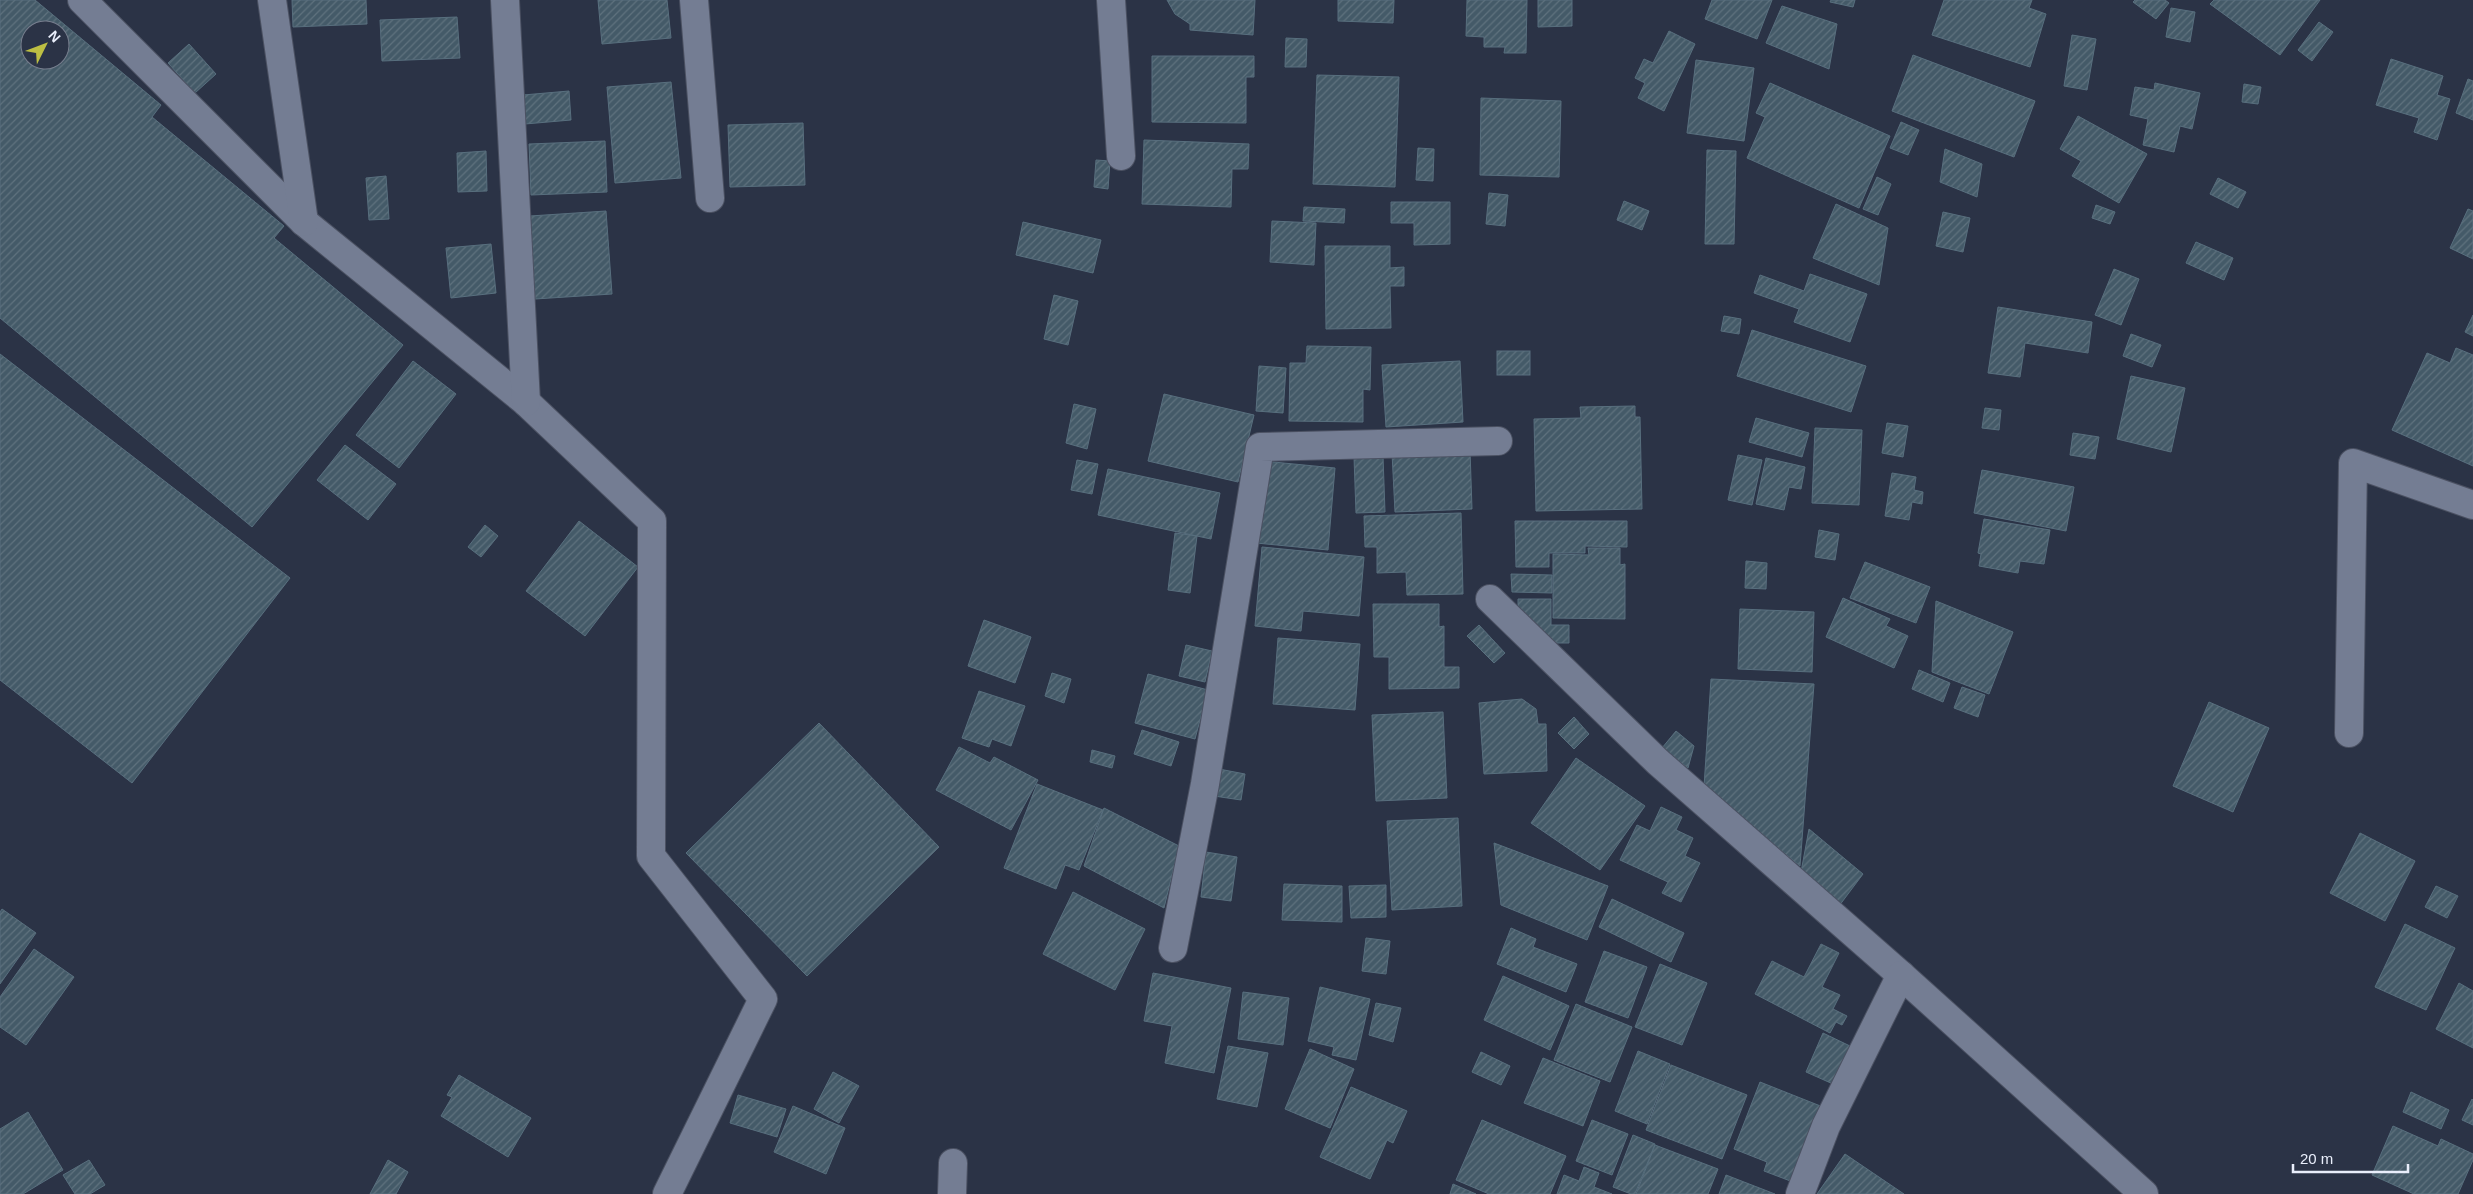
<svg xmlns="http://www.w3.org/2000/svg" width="2473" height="1194" font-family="Arial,sans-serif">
<defs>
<pattern id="building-hatch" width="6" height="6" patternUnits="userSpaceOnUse" patternTransform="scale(1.25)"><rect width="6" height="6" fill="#445a68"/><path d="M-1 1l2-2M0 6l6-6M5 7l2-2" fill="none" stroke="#5f727e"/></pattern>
</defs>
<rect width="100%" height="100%" fill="#2b3346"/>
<!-- building -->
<g fill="url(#building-hatch)" stroke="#586f7e" fill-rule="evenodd">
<path d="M0 0H35L161 105 152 117 284 226 274 238 403 345 252 527 0 318ZM30 30H60V60H30Z"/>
<polygon points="292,0 366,0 367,24 293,27"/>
<polygon points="598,0 667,0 671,38 602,44"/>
<polygon points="1167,0 1255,0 1253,35 1190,30 1190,24 1175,14"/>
<polygon points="1338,0 1394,0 1393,23 1338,21"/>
<polygon points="1467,0 1527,0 1526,53 1504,53 1505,47 1484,47 1484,37 1466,36"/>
<polygon points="1538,0 1572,0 1572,26 1538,27"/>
<polygon points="1712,0 1772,0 1757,39 1705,19"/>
<polygon points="1831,0 1855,0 1853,7 1830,2"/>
<polygon points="1944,0 2032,0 2029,8 2046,14 2030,67 1932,35"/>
<polygon points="2135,0 2165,0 2169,3 2156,19 2133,2"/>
<polygon points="2214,0 2320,0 2280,55 2210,4"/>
<polygon points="1782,6 1837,24 1829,69 1766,43"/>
<polygon points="2171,8 2195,12 2190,42 2166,37"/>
<polygon points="457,17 460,58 382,61 380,20"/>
<polygon points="2319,22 2333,32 2312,61 2298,50"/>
<polygon points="1669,31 1695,44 1664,111 1638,98 1645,83 1635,78 1644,59 1653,63"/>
<polygon points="2072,35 2096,39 2087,90 2064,86"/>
<polygon points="1286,38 1307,39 1306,67 1285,67"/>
<polygon points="189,44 216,74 195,93 168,63"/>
<polygon points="1913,55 2035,101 2014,157 1892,111"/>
<polygon points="1152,56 1254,56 1254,77 1246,77 1246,123 1152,122"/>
<polygon points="2391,59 2443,76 2437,95 2450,99 2437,140 2414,132 2419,118 2376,105"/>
<polygon points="1696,60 1754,68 1744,141 1687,133"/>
<polygon points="1317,75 1399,77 1395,187 1313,184"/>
<polygon points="2468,79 2473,81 2473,120 2456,113"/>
<polygon points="671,82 681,178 615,183 607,87"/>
<polygon points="1770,83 1890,136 1859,208 1747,158 1765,117 1756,113"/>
<polygon points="2155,83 2200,93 2192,129 2180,126 2174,152 2143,145 2148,119 2130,115 2135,87 2154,90"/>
<polygon points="2244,84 2261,87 2258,104 2242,102"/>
<polygon points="569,91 571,120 525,124 523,95"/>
<polygon points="1481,98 1561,101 1559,177 1480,175"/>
<polygon points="2078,116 2147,154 2119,203 2072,176 2081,161 2060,149"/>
<polygon points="1901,122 1919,130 1908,155 1890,148"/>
<polygon points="803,123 805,185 730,187 728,125"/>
<polygon points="1144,140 1249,144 1248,169 1232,169 1231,207 1142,204"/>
<polygon points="605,141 607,192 531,195 529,144"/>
<polygon points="1418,148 1434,149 1433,181 1416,180"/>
<polygon points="1945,149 1982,164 1977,197 1940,182"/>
<polygon points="1707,150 1736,151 1734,244 1705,244"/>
<polygon points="486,151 487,191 458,192 457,153"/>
<polygon points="1096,160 1110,161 1108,189 1094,187"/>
<polygon points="386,176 389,219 369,220 366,178"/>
<polygon points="1877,177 1891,184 1878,215 1863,209"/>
<polygon points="2218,178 2246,192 2238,208 2210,194"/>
<polygon points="1489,193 1508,195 1505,226 1486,224"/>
<polygon points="1624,201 1649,211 1642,230 1617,220"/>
<polygon points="1391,202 1450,202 1450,244 1414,245 1414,223 1391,223"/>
<polygon points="1836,204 1888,228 1879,285 1813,258"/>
<polygon points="2096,205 2115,212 2110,224 2092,218"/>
<polygon points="1304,207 1345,209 1344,223 1303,221"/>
<polygon points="2468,209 2473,211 2473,259 2450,248"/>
<polygon points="606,211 612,294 535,299 530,216"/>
<polygon points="1943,212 1970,218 1963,252 1936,246"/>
<polygon points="1272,221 1316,223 1314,265 1270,262"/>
<polygon points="1023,222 1101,240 1093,273 1016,255"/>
<polygon points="2196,242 2233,258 2224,280 2186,263"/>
<polygon points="491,244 496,293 451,298 446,248"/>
<polygon points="1325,246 1390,246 1390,268 1404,267 1404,286 1390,286 1391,328 1326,329"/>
<polygon points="2114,269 2139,279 2121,325 2095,315"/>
<polygon points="1810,274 1867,294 1850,342 1794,322 1799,309 1754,293 1760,275 1804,291"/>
<polygon points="1054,295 1078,301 1068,345 1044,339"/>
<polygon points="1998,307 2092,322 2088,353 2025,343 2020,377 1988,373"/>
<polygon points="2473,315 2473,336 2465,332"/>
<polygon points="1724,316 1741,319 1739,334 1721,331"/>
<polygon points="1752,330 1866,366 1851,412 1737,376"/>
<polygon points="2131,334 2161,345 2152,367 2123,356"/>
<polygon points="1307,346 1371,347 1370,390 1363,389 1363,422 1289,421 1290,363 1306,363"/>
<polygon points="2456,348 2473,355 2473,466 2392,430 2427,353 2450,363"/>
<rect x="1497" y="351" width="33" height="24"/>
<polygon points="0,354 290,578 132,783 0,680"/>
<polygon points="413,361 456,394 399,468 356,435"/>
<polygon points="1460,361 1463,422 1386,427 1382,365"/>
<polygon points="1259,366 1286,368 1283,413 1256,411"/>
<polygon points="2131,376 2185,388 2171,452 2117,439"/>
<polygon points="1164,394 1254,415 1238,482 1148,461"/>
<polygon points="1074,404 1096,409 1087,449 1066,443"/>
<polygon points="1635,406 1635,417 1640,417 1642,509 1536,511 1534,419 1581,418 1580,407"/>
<polygon points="1985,408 2001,410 1999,430 1982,428"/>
<polygon points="1756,418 1809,433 1802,457 1749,442"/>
<polygon points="1887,423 1908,426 1903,457 1882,453"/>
<polygon points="1815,428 1862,430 1859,505 1812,503"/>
<polygon points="2073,433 2099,437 2095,459 2070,455"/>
<polygon points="345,445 396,484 368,520 317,480"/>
<polygon points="1470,450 1472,509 1395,512 1392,453"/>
<polygon points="1738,455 1762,460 1752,505 1728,500"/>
<polygon points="1383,456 1385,512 1356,513 1354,457"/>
<polygon points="1766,458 1805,467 1801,489 1789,487 1784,510 1756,504"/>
<polygon points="1077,460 1098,464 1092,494 1071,490"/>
<polygon points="1263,461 1335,468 1328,550 1256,543"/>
<polygon points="1108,469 1220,493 1211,539 1098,515"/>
<polygon points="1982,470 2074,487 2066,531 1974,513"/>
<polygon points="1892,473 1916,477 1914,490 1923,492 1922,504 1912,502 1909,520 1885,516"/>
<polygon points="1461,513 1463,594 1407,595 1406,572 1377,573 1377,547 1365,547 1364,516"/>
<polygon points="1984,519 2050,530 2044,564 2020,561 2018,573 1979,566 1981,554 1978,553"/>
<polygon points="579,521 638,567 585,636 526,591"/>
<polygon points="1515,521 1627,521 1627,547 1585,546 1585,553 1549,553 1549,567 1516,567"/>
<polygon points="485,525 498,536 481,557 468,547"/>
<polygon points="1819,530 1839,534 1835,560 1815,557"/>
<polygon points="1175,533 1197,536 1190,593 1168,590"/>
<polygon points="1262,547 1364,557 1359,616 1303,611 1301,631 1255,626"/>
<polygon points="1588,548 1620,548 1620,565 1625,564 1625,619 1553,618 1553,554 1589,555"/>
<polygon points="1746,561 1767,563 1766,589 1745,588"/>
<polygon points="1865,562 1930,587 1916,623 1850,598"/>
<polygon points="1511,574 1552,575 1552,593 1512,592"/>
<polygon points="1843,598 1890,619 1886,626 1908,636 1894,668 1826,637"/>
<polygon points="1518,599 1551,599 1551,625 1569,625 1569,643 1554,643 1518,613"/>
<polygon points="1936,601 2013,632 1989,694 1932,672"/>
<polygon points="1373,604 1439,604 1439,627 1444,626 1444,667 1459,667 1459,688 1389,689 1389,657 1374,657"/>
<polygon points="1740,609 1814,612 1812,672 1738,669"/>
<polygon points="984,620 1031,637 1015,683 968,666"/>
<polygon points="1479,625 1505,653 1494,663 1467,636"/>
<polygon points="1278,638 1360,644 1355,710 1273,704"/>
<polygon points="1186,645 1212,651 1205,682 1179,676"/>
<polygon points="1919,670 1950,683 1943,702 1912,689"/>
<polygon points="1052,673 1071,679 1064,703 1045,696"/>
<polygon points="1148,674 1208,690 1195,739 1135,723"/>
<polygon points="1711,679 1814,684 1800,866 1704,787"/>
<polygon points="1962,687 1985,695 1978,717 1954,708"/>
<polygon points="979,691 1025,706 1011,746 992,739 989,747 962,738"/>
<polygon points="1522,699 1536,709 1538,724 1546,724 1547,771 1484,774 1479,703"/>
<polygon points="2209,702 2269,728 2233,812 2173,786"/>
<polygon points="1443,712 1447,798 1376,801 1372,715"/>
<polygon points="1574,717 1589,734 1574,749 1558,733"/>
<polygon points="819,723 939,847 807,976 686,853"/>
<polygon points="1142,730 1179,742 1171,766 1134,754"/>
<polygon points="1676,731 1694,746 1688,768 1662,748"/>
<polygon points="959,747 990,763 994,757 1038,780 1011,830 936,790"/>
<polygon points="1092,750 1115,756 1112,768 1090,762"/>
<polygon points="1576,758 1645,806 1600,870 1531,823"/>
<polygon points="1219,769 1245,774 1241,800 1214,796"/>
<polygon points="1037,784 1103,810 1079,870 1065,865 1056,889 1004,868"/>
<polygon points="1661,807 1682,817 1676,830 1693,838 1685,856 1700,863 1681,902 1662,893 1668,882 1620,860 1637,825 1650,831"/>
<polygon points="1104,808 1179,846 1164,908 1084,866"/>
<polygon points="1458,818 1462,906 1392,910 1387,821"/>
<polygon points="1809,829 1863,874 1839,906 1801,872"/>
<polygon points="2360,833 2415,861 2385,921 2330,893"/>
<polygon points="1494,843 1608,886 1587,940 1501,905"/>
<polygon points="1206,852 1237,857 1231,901 1201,897"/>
<polygon points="1284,884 1342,886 1342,922 1282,920"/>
<polygon points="1386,885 1386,917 1351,918 1349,886"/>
<polygon points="2436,886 2458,896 2447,918 2425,907"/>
<polygon points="1073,892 1145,929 1115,990 1043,954"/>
<polygon points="1612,899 1684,933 1671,962 1599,927"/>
<polygon points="2,909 36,933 0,984 0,912"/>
<polygon points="2405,924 2455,948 2426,1010 2375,987"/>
<polygon points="1511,928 1536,939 1533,947 1577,964 1566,992 1497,964"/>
<polygon points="1366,938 1390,941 1386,974 1362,971"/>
<polygon points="1821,944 1839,953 1822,987 1840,995 1833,1009 1847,1016 1842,1025 1836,1022 1830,1033 1755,994 1772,961 1804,977"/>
<polygon points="34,949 74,977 26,1045 0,1027 0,997"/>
<polygon points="1604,951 1647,967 1628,1018 1585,1002"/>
<polygon points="1660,964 1707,983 1682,1045 1635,1027"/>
<polygon points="1153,973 1231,988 1214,1073 1165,1063 1172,1026 1144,1021"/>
<polygon points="1503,976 1569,1006 1550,1050 1484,1020"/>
<polygon points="2459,983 2473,991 2473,1048 2436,1029"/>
<polygon points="1320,987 1370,999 1356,1060 1332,1055 1334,1047 1308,1041"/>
<polygon points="1243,992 1289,998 1283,1045 1238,1039"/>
<polygon points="1376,1003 1401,1008 1393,1042 1369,1035"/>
<polygon points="1576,1004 1632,1027 1610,1082 1554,1060"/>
<polygon points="1823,1033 1850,1046 1833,1084 1806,1072"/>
<polygon points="1228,1046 1268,1053 1257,1107 1217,1099"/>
<polygon points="1310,1049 1354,1069 1330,1128 1285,1109"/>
<polygon points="1638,1051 1670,1064 1647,1124 1615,1111"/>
<polygon points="1481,1052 1510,1066 1501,1085 1472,1072"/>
<polygon points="1543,1058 1600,1081 1583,1126 1524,1103"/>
<polygon points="1671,1065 1747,1095 1722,1159 1646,1130"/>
<polygon points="833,1072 859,1086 839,1123 814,1109"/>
<polygon points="459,1075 531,1118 508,1157 441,1116 452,1097 447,1095"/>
<polygon points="1760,1082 1823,1107 1793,1182 1764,1171 1767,1162 1734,1149"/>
<polygon points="1351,1087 1407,1111 1393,1143 1387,1140 1370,1179 1320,1157"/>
<polygon points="2411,1092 2449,1110 2441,1129 2403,1112"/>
<polygon points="738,1095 786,1109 777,1137 730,1123"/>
<polygon points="2472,1099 2473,1100 2473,1125 2462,1120"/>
<polygon points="793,1106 845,1128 826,1174 774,1152"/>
<polygon points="28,1112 63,1170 23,1194 0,1194 0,1129"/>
<polygon points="1482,1120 1566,1156 1550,1194 1489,1194 1456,1180"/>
<polygon points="1592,1120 1628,1134 1612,1175 1576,1161"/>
<polygon points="2393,1126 2438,1146 2441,1139 2473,1154 2473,1160 2458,1194 2414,1194 2372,1175"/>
<polygon points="1633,1135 1655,1144 1635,1194 1631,1194 1613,1187"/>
<polygon points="1655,1145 1718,1169 1708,1194 1636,1194"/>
<polygon points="1845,1154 1904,1194 1817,1194"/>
<polygon points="89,1160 105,1185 90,1194 75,1194 63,1175"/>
<polygon points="388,1160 408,1172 396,1194 370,1194"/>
<polygon points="1584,1167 1599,1173 1594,1187 1612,1194 1557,1194 1564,1175 1579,1181"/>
<polygon points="1726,1175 1775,1194 1719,1194"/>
<polygon points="1453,1184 1476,1194 1450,1194"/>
</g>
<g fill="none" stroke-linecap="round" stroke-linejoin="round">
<defs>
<g id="minor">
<polyline points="82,0 304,222 526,402 652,521 651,856 763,999 667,1194"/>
<polyline points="272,0 304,222"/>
<polyline points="505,0 526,402"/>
<polyline points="694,0 710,198"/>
<polyline points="1111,0 1121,156"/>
<polyline points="1490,599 1658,762 1901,975 2144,1194"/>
<polyline points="2349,733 2353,463 2473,505"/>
<polyline points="1173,948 1205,784 1260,447 1498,441"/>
<polyline points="952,1194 953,1163"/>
<polyline points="1800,1194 1826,1126 1901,975"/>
</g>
</defs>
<!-- minor casing -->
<use href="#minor" stroke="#4b5162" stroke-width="30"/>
<!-- minor -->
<use href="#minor" stroke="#747d93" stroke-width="28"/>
</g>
<!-- north arrow -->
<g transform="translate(45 45) rotate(48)"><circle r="24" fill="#2b3346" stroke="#777e8e"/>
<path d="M0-4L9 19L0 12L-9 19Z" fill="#bdbf43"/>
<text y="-8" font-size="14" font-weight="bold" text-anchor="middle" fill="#e9eefb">N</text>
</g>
<!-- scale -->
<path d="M2293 1164v8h115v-8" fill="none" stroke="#e9eefb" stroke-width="2.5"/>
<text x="2300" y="1164" font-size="15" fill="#e9eefb" stroke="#2b3346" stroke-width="4" paint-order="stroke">20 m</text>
</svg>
